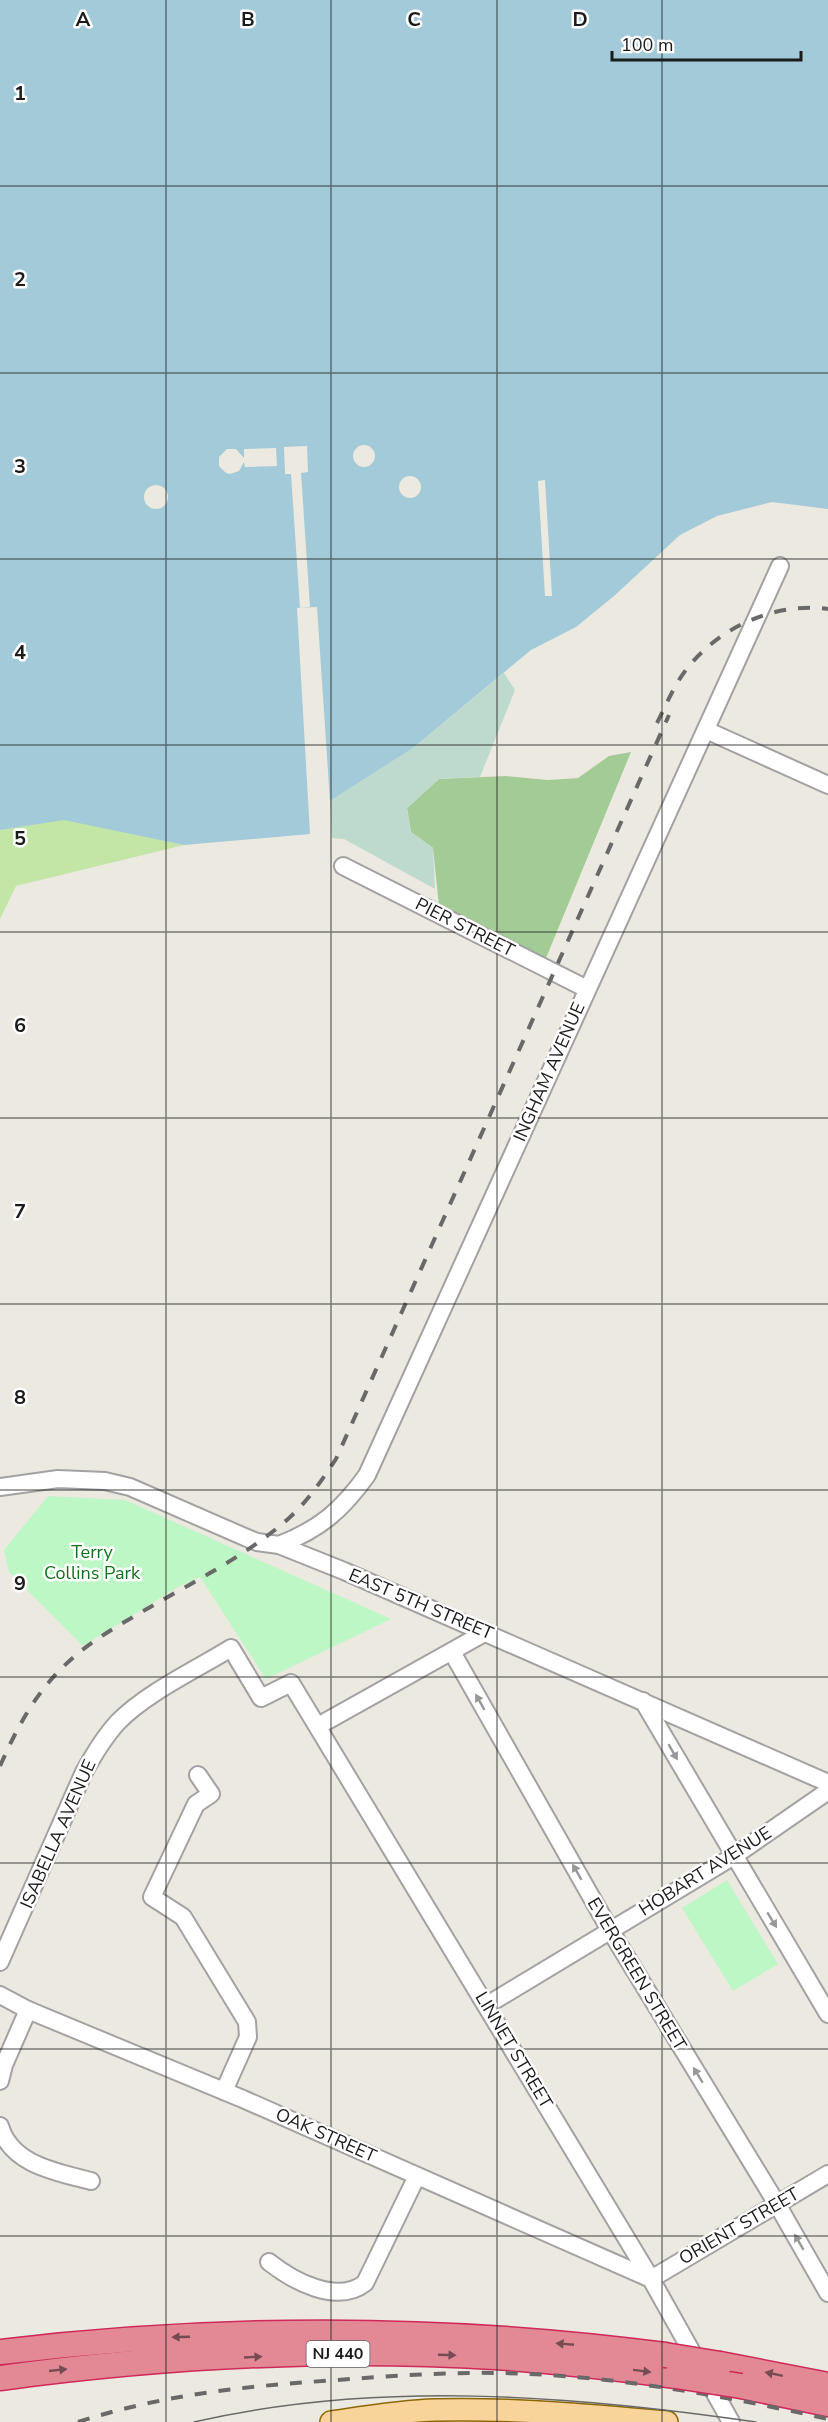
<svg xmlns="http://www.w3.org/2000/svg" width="828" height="2422" font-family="'Nunito Sans',sans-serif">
<rect width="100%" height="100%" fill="#ece9e0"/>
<!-- grass -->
<polygon fill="#c3e6a7" points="64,819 184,845 16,886 0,919 0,830"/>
<!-- forest -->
<polygon fill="#a3cb96" points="631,752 546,958 439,906 433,848 411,832 407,808 439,779 506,776 548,780 578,778 609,756"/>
<!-- wetland -->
<polygon fill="#bedace" points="504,673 515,690 480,777 439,779 407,808 411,832 433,848 435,889 344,839 332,838 330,801 413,748"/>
<!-- park -->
<g fill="#bdf7c5">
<polygon points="48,1496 125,1500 391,1619 266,1679 200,1577 178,1587 83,1646 9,1572 4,1550"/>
<polygon points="727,1880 778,1964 733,1991 682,1908"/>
</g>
<!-- water -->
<polygon fill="#a2cad9" points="0,0 828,0 828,509 772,502 717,516 680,535 614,596 576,627 531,650 413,748 330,801 317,607 297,608 310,834 184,845 64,820 0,830"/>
<!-- pier -->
<g fill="#ece9e0">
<circle cx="364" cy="456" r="11"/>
<polygon points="307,446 308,472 301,473 310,607 300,608 291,474 285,474 284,447"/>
<polygon points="276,448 277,466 245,467 244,462 239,471 230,474 226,473 219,466 219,457 227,449 236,449 244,458 244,449"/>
<circle cx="410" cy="487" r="11"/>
<polygon points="545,480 552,596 545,596 538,481"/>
<circle cx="156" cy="497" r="12"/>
</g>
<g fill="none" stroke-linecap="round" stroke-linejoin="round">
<defs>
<g id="minor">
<polyline points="706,730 828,785"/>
<polyline points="343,866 587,989"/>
<polyline points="0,1487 58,1479 105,1481 130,1487 247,1538 257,1542 279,1545 344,1571 828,1783"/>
<path d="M279 1545C320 1529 342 1510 367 1475L780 566"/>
<polyline points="452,1652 610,1930 777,2204 828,2293"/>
<polyline points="643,1701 828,2014"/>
<polyline points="318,1726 486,1632"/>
<polyline points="198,1775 211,1794 196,1804 152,1897 183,1917 247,2022 248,2037 224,2091"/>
<path d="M0 1962 84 1772C94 1754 104 1737 118 1722 146 1693 197 1669 231 1648L261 1698 291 1683 651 2279 731 2422"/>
<polyline points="0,1995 28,2010 243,2099 651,2279 828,2174"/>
<polyline points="487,2005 734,1856 828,1791"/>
<polyline points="0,2081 4,2065 28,2010"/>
<path d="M0 2126C11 2165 57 2172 91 2181"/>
<path d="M269 2262C293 2281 337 2305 365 2283L417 2176"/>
</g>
<path id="major" d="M331 2422C365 2417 400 2411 435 2410 512 2408 590 2415 667 2422"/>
<g id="highway">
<path d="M0 2352C220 2326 445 2326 665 2355"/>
<polyline points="720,2364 828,2385"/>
<path d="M0 2378C163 2356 331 2347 495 2357 556 2361 616 2368 676 2376"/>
<polyline points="741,2386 828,2404"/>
</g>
</defs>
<!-- minor casing -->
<use href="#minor" stroke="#a2a2a2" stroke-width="20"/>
<!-- major casing -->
<use href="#major" stroke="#8d6705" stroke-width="24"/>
<!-- highway casing -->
<use href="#highway" stroke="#cf2959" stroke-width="27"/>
<!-- minor -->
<use href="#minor" stroke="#fff" stroke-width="16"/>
<!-- major -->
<use href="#major" stroke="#f8d49a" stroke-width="21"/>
<!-- highway -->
<use href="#highway" stroke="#e28995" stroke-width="24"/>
<!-- tram -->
<path stroke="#696969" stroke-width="1.5" d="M194 2422C377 2380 572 2395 756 2422"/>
<!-- rail -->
<g stroke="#696969" stroke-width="4" stroke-dasharray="12 12" stroke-linecap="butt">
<path d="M657 723C667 703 675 683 689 666 722 626 776 602 828 609"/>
<path d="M0 1766C16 1730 34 1695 63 1667 87 1643 116 1627 145 1610 193 1582 246 1556 288 1519 307 1502 322 1480 336 1459L669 715"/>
<path d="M78 2422C164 2394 248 2386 337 2380 391 2376 446 2372 500 2373 610 2375 721 2395 828 2419"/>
</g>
<defs>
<g id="highway-bridge">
<polyline points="665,2355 720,2364"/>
<polyline points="676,2376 741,2386"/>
</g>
</defs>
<!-- highway-bridge casing -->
<use href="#highway-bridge" stroke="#cf2959" stroke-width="27" stroke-linecap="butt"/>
<!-- highway-bridge -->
<use href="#highway-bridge" stroke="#e28995" stroke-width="24"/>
</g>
<!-- one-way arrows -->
<defs><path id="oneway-solid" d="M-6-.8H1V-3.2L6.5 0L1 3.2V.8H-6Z" transform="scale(1.5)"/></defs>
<g fill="#989898">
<use href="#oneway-solid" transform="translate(480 1702) rotate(-120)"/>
<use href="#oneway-solid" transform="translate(673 1752) rotate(60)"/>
<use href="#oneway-solid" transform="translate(577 1872) rotate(-120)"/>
<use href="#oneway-solid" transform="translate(772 1920) rotate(59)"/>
<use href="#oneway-solid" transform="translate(698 2075) rotate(-121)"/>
<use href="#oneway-solid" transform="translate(799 2242) rotate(-120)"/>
</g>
<g fill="#754c52">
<use href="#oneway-solid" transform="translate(181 2337) rotate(178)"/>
<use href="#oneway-solid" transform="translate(565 2344) rotate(-175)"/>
<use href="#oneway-solid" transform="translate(447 2355) rotate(2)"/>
<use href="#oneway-solid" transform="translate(253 2357) rotate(-3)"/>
<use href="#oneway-solid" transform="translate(58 2370) rotate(-6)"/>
<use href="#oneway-solid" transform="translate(642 2371) rotate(7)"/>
<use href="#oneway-solid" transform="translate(774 2374) rotate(-168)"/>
</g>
<!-- grid -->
<path fill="none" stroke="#1b1b1b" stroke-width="1.5" stroke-opacity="0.55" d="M166 0V2422M331 0V2422M497 0V2422M662 0V2422M0 186H828M0 373H828M0 559H828M0 745H828M0 932H828M0 1118H828M0 1304H828M0 1490H828M0 1677H828M0 1863H828M0 2049H828M0 2236H828"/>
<g text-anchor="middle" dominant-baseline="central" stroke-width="5" stroke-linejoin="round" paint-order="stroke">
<!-- shield labels -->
<rect fill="#fff" stroke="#5f5f5f" stroke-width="1.5" x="306.5" y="2341" width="63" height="26" rx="4.5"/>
<g font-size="16" font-weight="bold" fill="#1b1b1b">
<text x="338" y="2354">NJ 440</text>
</g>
<!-- street labels -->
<g font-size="18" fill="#1b1b1b" stroke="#fff">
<text transform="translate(465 927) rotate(27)">PIER STREET</text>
<text transform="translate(549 1072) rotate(-66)">INGHAM AVENUE</text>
<text transform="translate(421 1604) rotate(23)">EAST 5TH STREET</text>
<text transform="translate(58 1834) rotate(-66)">ISABELLA AVENUE</text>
<text transform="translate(705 1871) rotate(-32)">HOBART AVENUE</text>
<text transform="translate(637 1974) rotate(59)">EVERGREEN STREET</text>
<text transform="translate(514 2050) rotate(59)">LINNET STREET</text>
<text transform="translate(326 2135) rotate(24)">OAK STREET</text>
<text transform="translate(739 2226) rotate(-30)">ORIENT STREET</text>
</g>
<!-- park labels -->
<g font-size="18" fill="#0e731c" stroke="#fff">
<text x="92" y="1552">Terry<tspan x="92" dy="21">Collins Park</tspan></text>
</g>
</g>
<g font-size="20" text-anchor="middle" font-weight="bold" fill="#1b1b1b" stroke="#fff" stroke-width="5" stroke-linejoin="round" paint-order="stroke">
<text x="83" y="26">A</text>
<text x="248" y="26">B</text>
<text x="414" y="26">C</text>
<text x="580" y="26">D</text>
<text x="20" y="100">1</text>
<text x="20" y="286">2</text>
<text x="20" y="473">3</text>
<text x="20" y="659">4</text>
<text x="20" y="845">5</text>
<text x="20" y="1032">6</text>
<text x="20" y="1218">7</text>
<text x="20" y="1404">8</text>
<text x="20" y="1590">9</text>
</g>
<!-- scale -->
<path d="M612 51v9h189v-9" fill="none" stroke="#1b1b1b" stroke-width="3"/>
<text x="621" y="51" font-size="18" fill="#1b1b1b" stroke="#ffffff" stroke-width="4.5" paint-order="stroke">100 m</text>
</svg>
